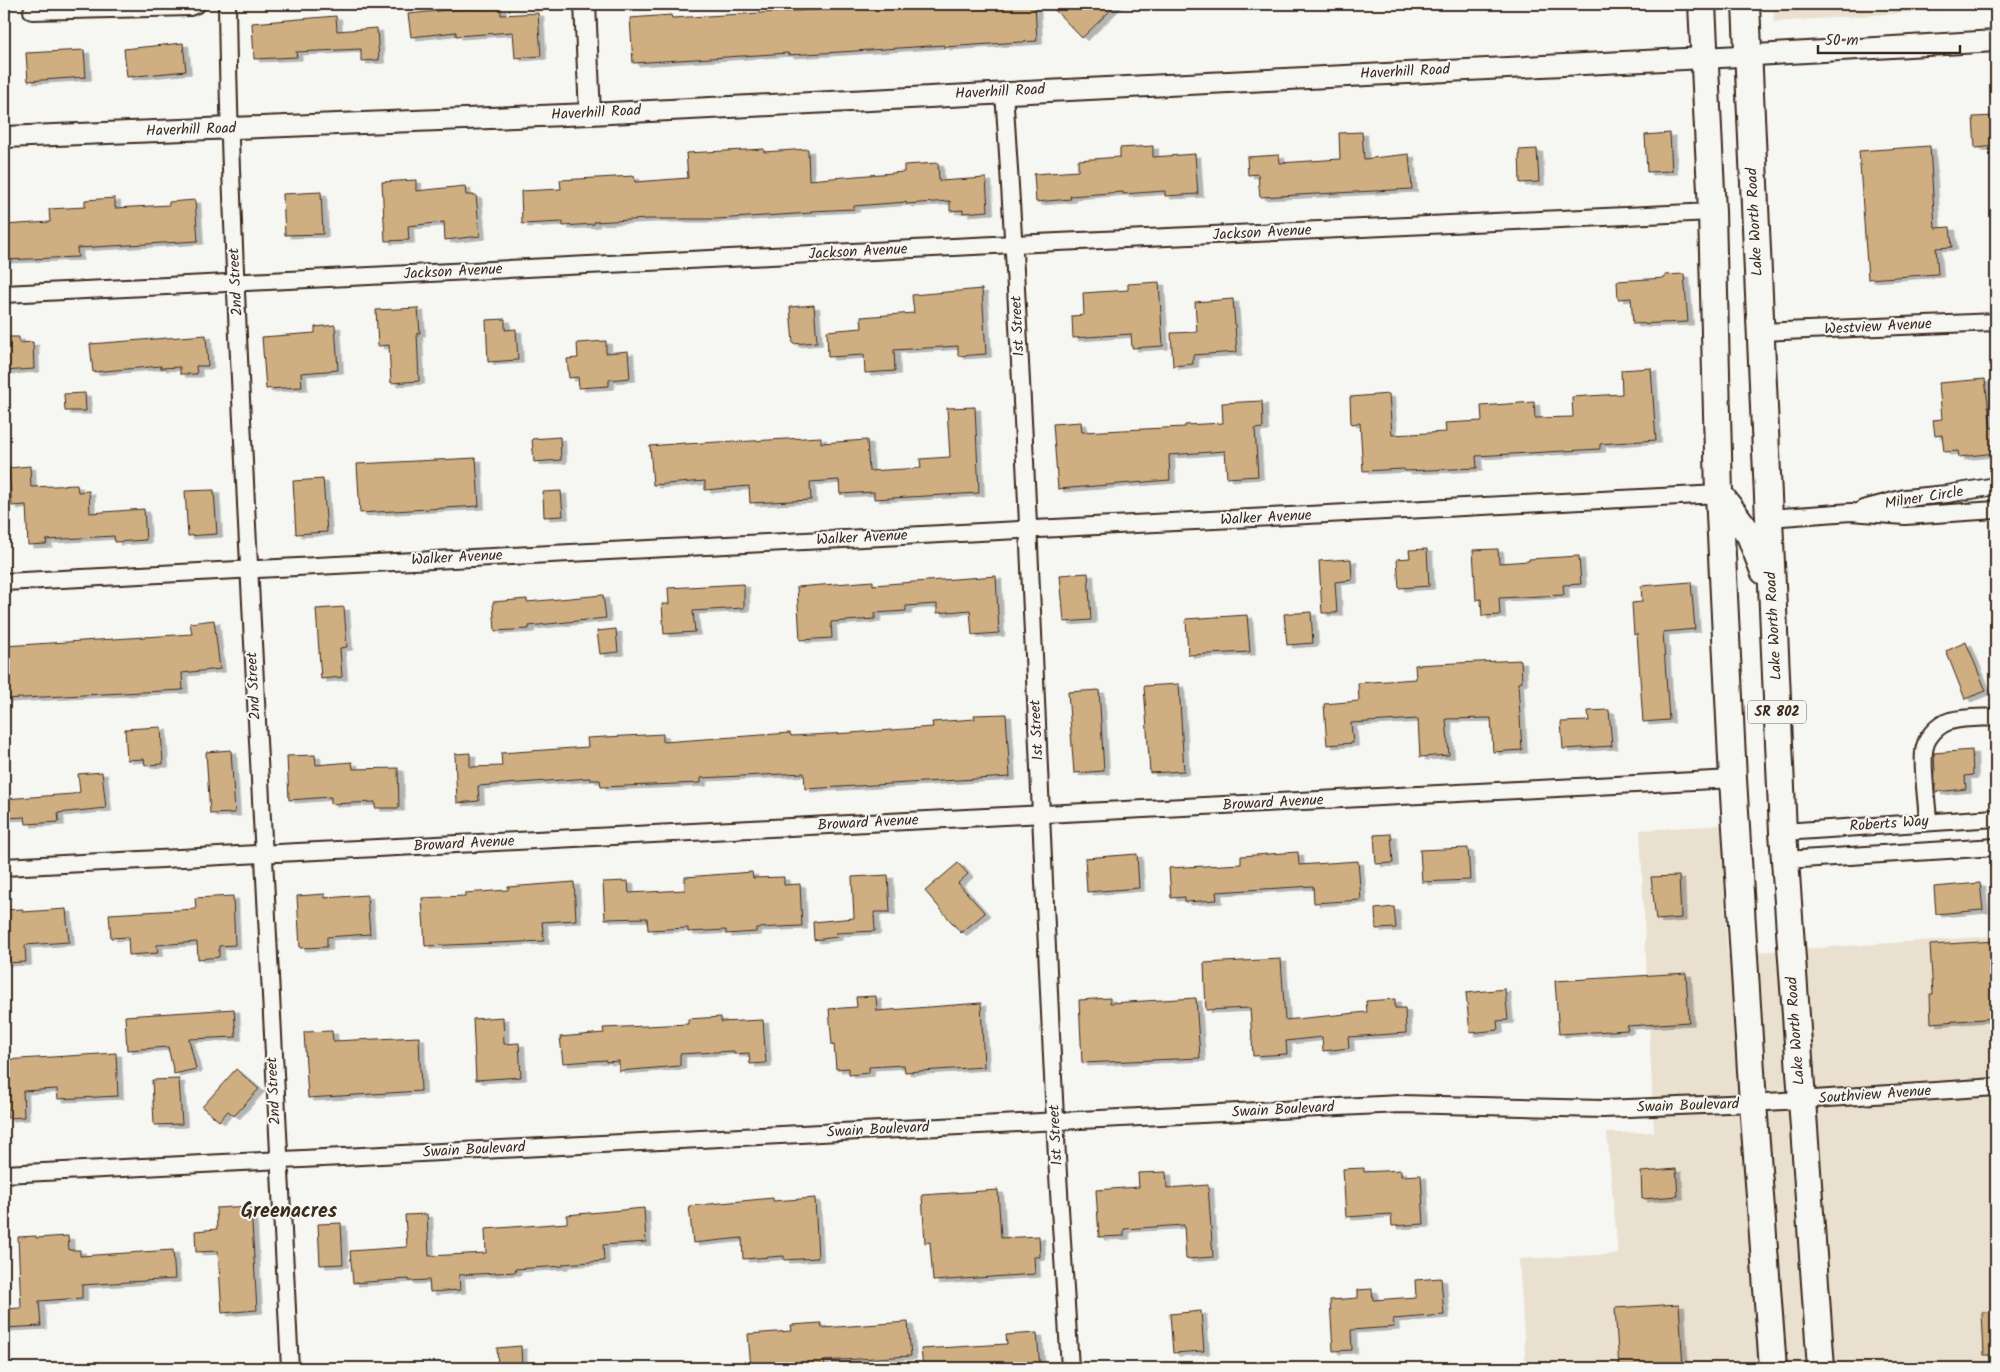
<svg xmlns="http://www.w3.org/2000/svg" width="2000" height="1372" font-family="Kalam,sans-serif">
<defs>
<filter id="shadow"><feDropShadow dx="5.5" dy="3" stdDeviation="0" flood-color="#0004"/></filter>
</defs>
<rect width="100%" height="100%" fill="#f6f6f2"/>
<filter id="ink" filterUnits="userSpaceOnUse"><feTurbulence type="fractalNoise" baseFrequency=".02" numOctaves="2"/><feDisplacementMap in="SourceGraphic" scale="10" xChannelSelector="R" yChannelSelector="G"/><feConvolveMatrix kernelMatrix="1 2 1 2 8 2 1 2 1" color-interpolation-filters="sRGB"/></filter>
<g filter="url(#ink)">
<!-- built -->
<g fill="#eae0d0">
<polygon points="1773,4 1958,4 1958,9 1774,22"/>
<polygon points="1722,825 1727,954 1996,936 1996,1368 1526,1368 1519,1259 1618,1254 1607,1133 1654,1132 1640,830"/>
</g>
<!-- building -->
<g fill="#cfae82" stroke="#3b2a1e" filter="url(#shadow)">
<polygon points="918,4 1035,4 1037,41 944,47 944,45 840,52 788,55 788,53 633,63 630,18 671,15 672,18"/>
<polygon points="1049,4 1117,4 1082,38"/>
<polygon points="501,8 501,15 538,13 541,56 515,58 513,32 456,36 456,32 411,37 408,14 448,10"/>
<polygon points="336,16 337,31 377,28 379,60 361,61 361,49 296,52 297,57 254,59 252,23"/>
<polygon points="183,43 186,71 127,77 124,49"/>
<polygon points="84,50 86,77 28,81 26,53"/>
<polygon points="1996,116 1996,146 1975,148 1973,117"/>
<polygon points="1362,132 1364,159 1409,154 1412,189 1260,197 1258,174 1248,175 1247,157 1279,155 1280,163 1340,159 1339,133"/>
<polygon points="1670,133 1672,171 1647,172 1645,135"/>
<polygon points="1153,146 1153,157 1195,154 1198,194 1165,196 1165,191 1123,194 1123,192 1070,196 1071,199 1036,202 1034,174 1078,171 1078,160 1120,157 1120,148"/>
<polygon points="1930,146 1935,228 1950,227 1952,247 1936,248 1938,274 1868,279 1859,151"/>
<polygon points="764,149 764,152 808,149 809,180 904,172 904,165 938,163 939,181 986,178 988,211 963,213 963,210 950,211 950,201 906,204 906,202 854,206 854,209 811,211 811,213 717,219 649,219 594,222 594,224 563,226 563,222 522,224 521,191 561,189 560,180 634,176 635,182 688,178 686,153"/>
<polygon points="1537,149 1539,182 1520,183 1519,150"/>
<polygon points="416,180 416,191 465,186 466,195 476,195 480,236 445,240 444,222 408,226 409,240 385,241 382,182"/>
<polygon points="321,192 323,234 285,235 283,194"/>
<polygon points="115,198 115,208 169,205 169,202 195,200 198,241 77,248 78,257 4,260 4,225 50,222 49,209 85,207 85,200"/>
<polygon points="1684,274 1688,322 1633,324 1631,298 1618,299 1617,281 1665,278 1665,275"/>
<polygon points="1159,282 1163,346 1132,348 1131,334 1073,338 1072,316 1084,315 1083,293 1128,290 1128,284"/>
<polygon points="982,289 986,354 958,356 958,346 894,350 895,371 865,373 864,355 828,357 827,331 862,328 861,317 914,313 912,295"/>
<polygon points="1233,299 1237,352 1193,355 1193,364 1173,366 1171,333 1197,332 1195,302"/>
<polygon points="814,305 817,342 793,344 790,307"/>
<polygon points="418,308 420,333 417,333 419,381 391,383 389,345 378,346 376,310"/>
<polygon points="505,319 505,330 516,329 518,360 488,362 486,320"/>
<polygon points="335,325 338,370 301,373 302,387 266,389 262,337 315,333 315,327"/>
<polygon points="206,335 208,366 196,366 197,374 180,374 180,367 161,368 161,366 93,372 90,344"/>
<polygon points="4,337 19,337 19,343 33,342 34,369 4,371"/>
<polygon points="606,341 606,353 628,351 630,378 609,380 609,386 579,388 578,377 569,378 567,359 578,358 577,343"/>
<polygon points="1651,368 1656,440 1600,444 1600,449 1476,456 1477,468 1405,471 1404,469 1363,471 1360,423 1351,424 1350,397 1389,394 1392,435 1446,432 1445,423 1482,421 1481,406 1534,402 1535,418 1573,417 1572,397 1622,394 1621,370"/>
<polygon points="1985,379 1991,428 1996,427 1996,453 1959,457 1958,451 1944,452 1942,435 1935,436 1933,420 1942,419 1939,383"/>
<polygon points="85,393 86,411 65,411 64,394"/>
<polygon points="1262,401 1263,428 1255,429 1258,476 1227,478 1225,451 1169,455 1170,480 1058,489 1053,424 1081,422 1082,432 1185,427 1185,425 1223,423 1222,403"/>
<polygon points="975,407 979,493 874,499 874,492 840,494 839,480 810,482 811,500 750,503 749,486 705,490 705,481 653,485 650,446 685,443 685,444 735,441 735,442 821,437 821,443 867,440 869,471 921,468 920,459 950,457 947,408"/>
<polygon points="560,437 561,460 534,462 532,439"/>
<polygon points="476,458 479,506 360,513 357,464"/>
<polygon points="30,466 31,487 77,485 78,492 89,491 90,513 144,509 146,540 115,542 114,536 46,540 47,544 28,545 26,505 12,506 9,468"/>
<polygon points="323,479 327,532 296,534 293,481"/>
<polygon points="214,490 217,534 188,536 185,491"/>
<polygon points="561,491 563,516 544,517 543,492"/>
<polygon points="1427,549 1429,586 1399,588 1397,559 1410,558 1409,550"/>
<polygon points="1498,549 1499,563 1529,561 1529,559 1579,556 1581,584 1563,585 1564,595 1499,598 1500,615 1482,616 1481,599 1476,600 1473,550"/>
<polygon points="1351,559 1352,580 1335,582 1337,613 1322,613 1319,561"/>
<polygon points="1088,573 1091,620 1064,622 1060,575"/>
<polygon points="996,576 999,633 972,635 970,610 937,613 937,604 906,606 906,611 875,613 875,619 831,622 832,638 800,640 797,587 873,581 873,585"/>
<polygon points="1691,582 1695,629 1663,632 1669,720 1643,722 1637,634 1634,635 1632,603 1642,602 1641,586"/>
<polygon points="744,584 744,608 693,611 695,632 664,634 662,604 669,604 668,588"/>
<polygon points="603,595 606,618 529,626 529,629 495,631 493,602 527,599 527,602"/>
<polygon points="344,607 347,647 340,648 342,677 321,679 316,609"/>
<polygon points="1311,612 1313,643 1287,645 1284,614"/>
<polygon points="1247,615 1250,652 1188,655 1186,619"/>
<polygon points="214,620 220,669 182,673 183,690 4,699 4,646 192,634 190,623"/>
<polygon points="616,629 618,652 600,654 597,631"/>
<polygon points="1966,642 1986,691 1965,699 1946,651"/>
<polygon points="1521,660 1522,682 1518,683 1522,750 1493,752 1491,718 1446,719 1449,755 1420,757 1418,719 1351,723 1353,743 1327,745 1324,704 1359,701 1358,683 1416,679 1415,665"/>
<polygon points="1179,684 1184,771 1150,773 1144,686"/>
<polygon points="1099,690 1104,771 1074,773 1068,692"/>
<polygon points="1609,710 1612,746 1563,749 1561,722 1589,721 1588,711"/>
<polygon points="1006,714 1010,777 805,789 804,773 701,778 701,783 601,787 600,780 590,780 590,778 478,786 479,801 457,803 455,754 470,753 470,767 502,766 501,753 588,747 587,738 663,734 663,742 790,733 791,736 850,733 933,727 932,722 975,719 974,715"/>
<polygon points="161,727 163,764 145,765 144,759 127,760 125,729"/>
<polygon points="231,750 235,813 210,814 206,752"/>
<polygon points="1972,750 1973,775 1965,776 1966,789 1936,792 1934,753"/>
<polygon points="315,755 316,765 352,762 353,769 398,768 399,808 375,808 375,802 331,804 331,797 289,800 287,756"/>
<polygon points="102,772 106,808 58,813 59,822 26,824 25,817 4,818 4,799 73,794 80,792 78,774"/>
<polygon points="1391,834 1393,863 1376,864 1374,835"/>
<polygon points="1468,848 1470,880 1422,882 1420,850"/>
<polygon points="1298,852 1299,865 1358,861 1361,900 1314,903 1313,886 1216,892 1217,900 1185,902 1185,897 1171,898 1169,868 1241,864 1241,856"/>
<polygon points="1137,854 1139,888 1087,892 1085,858"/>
<polygon points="958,863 968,874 958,883 985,913 961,933 925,891"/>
<polygon points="752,872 753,878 784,877 784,885 800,884 802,926 756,928 756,932 726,934 726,930 688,932 688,928 648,930 647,918 605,919 603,882 628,881 629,893 685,890 685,877"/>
<polygon points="888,875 890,912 874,912 875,931 836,933 837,937 814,940 813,922 854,918 852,877"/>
<polygon points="1679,876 1681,918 1656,920 1651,877"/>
<polygon points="574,882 576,920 542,922 544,941 425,946 422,898 465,896 465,893 508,890 508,887"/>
<polygon points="1980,883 1983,910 1936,914 1934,887"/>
<polygon points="325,894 325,898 367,895 370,934 327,937 327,947 300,948 297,896"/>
<polygon points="233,896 235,945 219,946 219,957 198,959 197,942 157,945 158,953 129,955 128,937 111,938 109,914 196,909 195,898"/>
<polygon points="1394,907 1396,928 1376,929 1375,909"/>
<polygon points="23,909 23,912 66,909 69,942 25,945 26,962 4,963 4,910"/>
<polygon points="1996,941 1996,1018 1931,1023 1930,994 1933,994 1930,945"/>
<polygon points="1281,959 1285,1020 1367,1012 1366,1001 1395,999 1395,1008 1405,1008 1406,1033 1348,1037 1349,1048 1323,1051 1322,1037 1286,1041 1287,1054 1253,1056 1250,1008 1206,1010 1204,963"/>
<polygon points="1686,973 1689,1022 1627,1026 1628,1030 1559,1034 1555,981"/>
<polygon points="1505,989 1508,1020 1497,1021 1498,1030 1470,1033 1466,993"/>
<polygon points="876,996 877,1011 981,1003 984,1067 905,1072 904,1065 869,1067 869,1073 849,1075 849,1068 836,1069 834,1044 832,1045 829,1009 857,1007 856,997"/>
<polygon points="1110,998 1110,1003 1196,998 1200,1058 1082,1063 1079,1000"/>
<polygon points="234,1009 236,1037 189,1039 196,1069 174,1074 168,1047 127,1050 125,1016"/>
<polygon points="503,1017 504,1044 519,1043 521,1077 476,1080 473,1019"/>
<polygon points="721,1017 721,1022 763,1020 766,1063 750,1064 749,1053 734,1054 734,1051 680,1054 680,1066 619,1071 619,1061 606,1062 606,1060 563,1063 560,1037 604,1033 603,1028 688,1024 688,1019"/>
<polygon points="332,1031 333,1041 419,1037 421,1091 308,1098 304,1032"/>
<polygon points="116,1053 118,1096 58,1099 57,1089 23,1091 24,1117 7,1118 4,1060"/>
<polygon points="236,1069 259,1089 234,1116 228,1111 219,1121 202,1107"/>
<polygon points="179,1079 182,1124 154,1125 152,1080"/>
<polygon points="1364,1168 1364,1172 1401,1170 1401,1176 1421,1175 1424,1224 1392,1226 1391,1214 1346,1217 1343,1169"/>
<polygon points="1676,1169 1678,1196 1642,1199 1641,1172"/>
<polygon points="1166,1172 1167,1188 1208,1185 1213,1257 1186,1259 1184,1225 1124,1229 1124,1236 1099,1237 1096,1190 1139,1187 1138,1173"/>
<polygon points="998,1190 1001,1238 1039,1236 1040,1257 1034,1257 1035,1274 933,1281 930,1242 925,1243 922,1195"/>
<polygon points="773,1198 773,1201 815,1198 818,1258 784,1260 784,1256 743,1259 742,1238 693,1243 689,1206"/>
<polygon points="251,1206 257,1310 222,1313 218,1251 196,1252 195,1231 217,1229 216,1208"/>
<polygon points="644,1208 646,1242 603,1245 604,1261 563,1264 563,1266 515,1269 516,1272 459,1275 460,1290 430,1292 429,1280 409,1281 409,1279 353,1283 350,1251 407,1247 405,1215 427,1214 429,1256 486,1253 485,1229 567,1223 567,1215"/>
<polygon points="341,1223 343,1264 320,1265 318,1224"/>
<polygon points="36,1236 36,1238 68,1236 69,1250 80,1250 80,1256 173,1250 175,1279 82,1285 82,1298 39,1301 41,1326 4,1328 4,1309 21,1308 18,1237"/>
<polygon points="1441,1278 1444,1315 1393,1319 1394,1327 1351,1330 1352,1350 1333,1351 1330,1300 1358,1298 1358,1290 1372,1289 1373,1300 1416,1297 1415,1280"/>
<polygon points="1679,1304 1683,1368 1619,1368 1615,1308"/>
<polygon points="1201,1311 1204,1351 1173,1353 1170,1314"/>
<polygon points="1996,1311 1996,1355 1984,1355 1982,1312"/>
<polygon points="908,1322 911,1356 824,1361 825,1368 751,1368 748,1334 792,1331 791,1325 821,1323 822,1328"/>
<polygon points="1037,1333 1040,1368 923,1368 921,1349 1007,1344 1006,1335"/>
<polygon points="521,1346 522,1368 498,1368 497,1348"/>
</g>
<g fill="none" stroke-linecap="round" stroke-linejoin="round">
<defs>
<g id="minor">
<path d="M227 4C229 178 239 351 247 525 259 806 273 1087 290 1368"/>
<polyline points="32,11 190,7 197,4"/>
<path d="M1004 92C1027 434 1038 776 1055 1118 1059 1202 1065 1285 1070 1368"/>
<polyline points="4,294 1014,244 1712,212"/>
<polyline points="1760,332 1996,322"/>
<polyline points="1863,509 1905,498 1947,494 1996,486"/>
<polyline points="1769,518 1851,512 1905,516 1996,510"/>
<polyline points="4,582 1719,494"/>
<path d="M1928 821C1927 801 1922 771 1924 752 1925 738 1937 725 1950 721 1965 717 1981 718 1996 717"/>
<polyline points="1783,832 1996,818"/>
<polyline points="1785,860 1996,847"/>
<polyline points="4,867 1733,779"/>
<polyline points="4,1174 1400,1104 1603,1109 1753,1103 1996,1087"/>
</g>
<g id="tertiary">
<polyline points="585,4 590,114"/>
<polyline points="4,137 590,114 1704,58 1996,41"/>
</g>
<g id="primary">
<polyline points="1702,4 1712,212 1719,494 1733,779 1753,1103 1773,1368"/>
<polyline points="1746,4 1783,832 1821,1368"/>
<polyline points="1719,494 1750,535 1764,571"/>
</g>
</defs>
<!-- minor casing -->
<use href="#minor" stroke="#3b2a1e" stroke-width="20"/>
<!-- tertiary casing -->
<use href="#tertiary" stroke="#3b2a1e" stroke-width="24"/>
<!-- primary casing -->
<use href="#primary" stroke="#3b2a1e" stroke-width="30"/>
<!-- minor -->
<use href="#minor" stroke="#f6f6f2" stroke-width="16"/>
<!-- tertiary -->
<use href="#tertiary" stroke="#f6f6f2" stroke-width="20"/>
<!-- primary -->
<use href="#primary" stroke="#f6f6f2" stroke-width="26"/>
</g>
</g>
<g text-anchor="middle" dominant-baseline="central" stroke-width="4" stroke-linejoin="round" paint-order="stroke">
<!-- shield labels -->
<rect fill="#f6f6f2" stroke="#73675e" stroke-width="1" x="1748" y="700.5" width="58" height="23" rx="4"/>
<g font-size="14" font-weight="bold" fill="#3b2a1e">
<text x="1777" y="712">SR 802</text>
</g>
<!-- street labels -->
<g font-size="15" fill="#3b2a1e" stroke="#f6f6f2">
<text transform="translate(1405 72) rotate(-3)">Haverhill Road</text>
<text transform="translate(1000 92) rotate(-3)">Haverhill Road</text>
<text transform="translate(596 113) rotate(-3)">Haverhill Road</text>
<text transform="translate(191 130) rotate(-2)">Haverhill Road</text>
<text transform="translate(1755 222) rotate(-93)">Lake Worth Road</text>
<text transform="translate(1262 233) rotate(-3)">Jackson Avenue</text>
<text transform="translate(858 252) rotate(-3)">Jackson Avenue</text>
<text transform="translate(453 272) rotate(-3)">Jackson Avenue</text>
<text transform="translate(236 282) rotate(-93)">2nd Street</text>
<text transform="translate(1018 326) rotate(-93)">1st Street</text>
<text transform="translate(1878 327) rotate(-3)">Westview Avenue</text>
<text transform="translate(1924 498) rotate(-9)">Milner Circle</text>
<text transform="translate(1266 518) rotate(-3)">Walker Avenue</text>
<text transform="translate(862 538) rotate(-3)">Walker Avenue</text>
<text transform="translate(457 558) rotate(-3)">Walker Avenue</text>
<text transform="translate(1774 626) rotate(-93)">Lake Worth Road</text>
<text transform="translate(254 686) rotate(-93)">2nd Street</text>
<text transform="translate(1037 730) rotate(-93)">1st Street</text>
<text transform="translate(1273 803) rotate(-3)">Broward Avenue</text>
<text transform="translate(868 823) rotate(-3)">Broward Avenue</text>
<text transform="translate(1889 824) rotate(-4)">Roberts Way</text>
<text transform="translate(464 844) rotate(-3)">Broward Avenue</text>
<text transform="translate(1796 1031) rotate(-94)">Lake Worth Road</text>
<text transform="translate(274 1091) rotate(-93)">2nd Street</text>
<text transform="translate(1875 1095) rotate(-4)">Southview Avenue</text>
<text transform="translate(1688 1106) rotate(-2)">Swain Boulevard</text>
<text transform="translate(1283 1110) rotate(-3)">Swain Boulevard</text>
<text transform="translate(878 1130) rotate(-3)">Swain Boulevard</text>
<text transform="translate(1056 1135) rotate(-93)">1st Street</text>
<text transform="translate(474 1150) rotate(-3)">Swain Boulevard</text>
</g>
<!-- district labels -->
<g font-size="20" font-weight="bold" fill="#3b2a1e" stroke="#f6f6f2">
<text x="289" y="1212">Greenacres</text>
</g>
</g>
<!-- margin -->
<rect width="2000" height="1372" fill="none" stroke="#f6f6f2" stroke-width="20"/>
<rect x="10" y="10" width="1980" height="1352" fill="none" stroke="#3b2a1e" stroke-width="2" filter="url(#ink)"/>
<!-- scale -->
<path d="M1818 45v8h142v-8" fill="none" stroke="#3b2a1e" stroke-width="2.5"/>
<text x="1825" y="45" font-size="15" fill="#3b2a1e" stroke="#f6f6f2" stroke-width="4" paint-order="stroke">50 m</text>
</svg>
